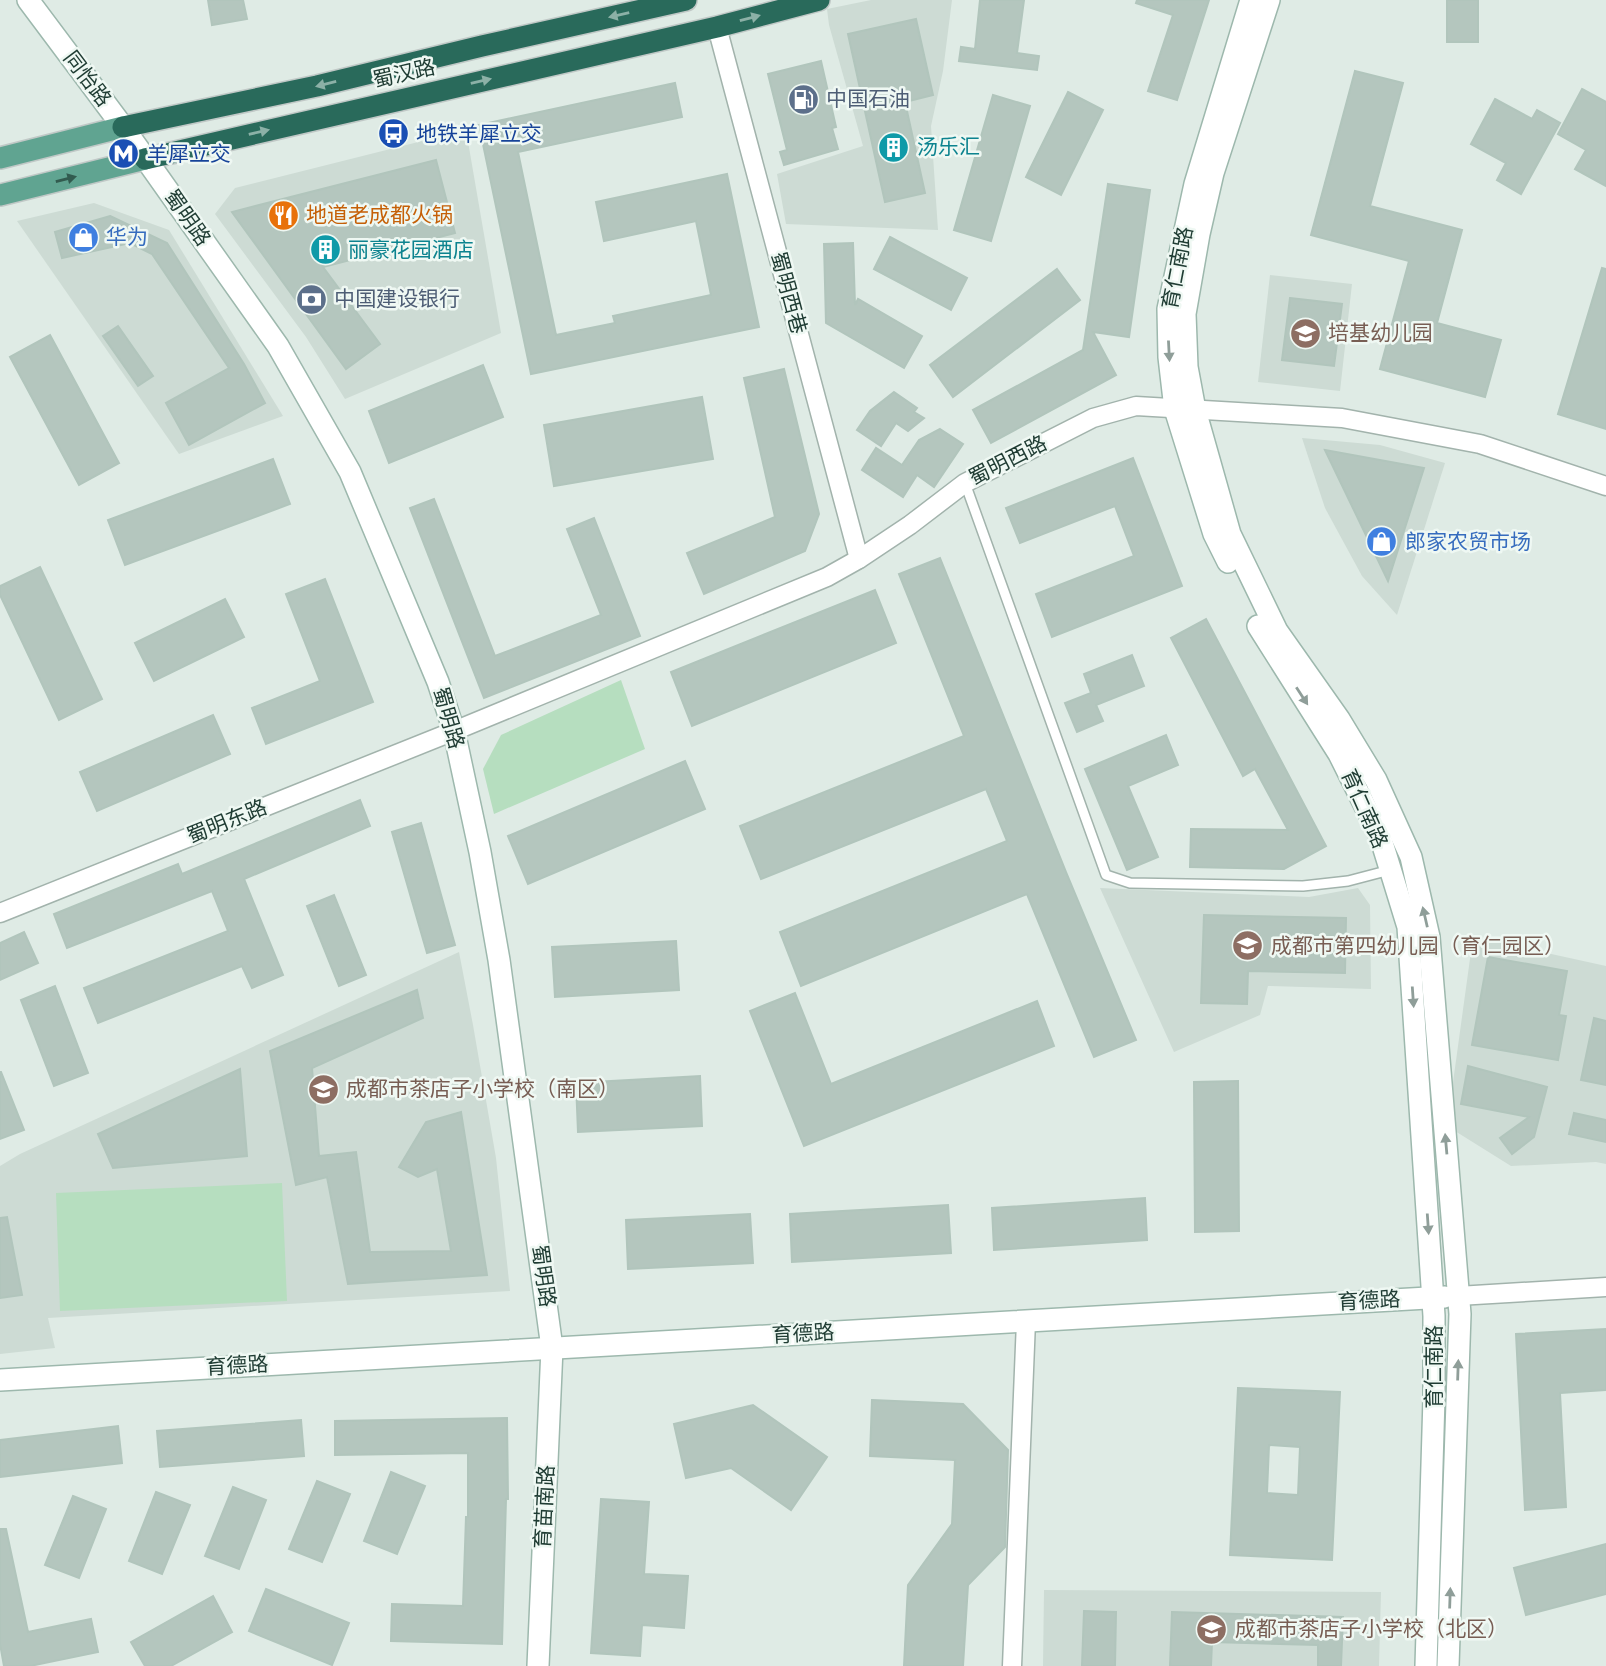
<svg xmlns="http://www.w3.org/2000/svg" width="1606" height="1666" font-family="'Varela Round','Noto Sans SC',sans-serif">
<rect width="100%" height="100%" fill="#dfebe5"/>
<!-- built -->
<g fill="#cddbd4">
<polygon points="871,0 952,0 943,71 931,126 938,230 786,224 777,174 863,146 829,25 827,9"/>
<polygon points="466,130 501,333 345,399 306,337 215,214 235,188"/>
<polygon points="94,203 169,230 283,416 179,454 17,221"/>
<polygon points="1270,275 1352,284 1340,391 1258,382"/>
<polygon points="1302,438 1380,445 1445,463 1397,615 1362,576 1325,508"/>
<polygon points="1100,888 1309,897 1358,888 1370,905 1371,989 1268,986 1260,1015 1174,1052"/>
<polygon points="1473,937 1606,966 1606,1164 1596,1162 1511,1166 1447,1126"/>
<polygon points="459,952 473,1025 496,1158 510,1291 48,1318 55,1348 0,1354 0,1166 20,1154"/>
<polygon points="1044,1590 1381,1592 1379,1666 1043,1666"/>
</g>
<!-- green -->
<g fill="#b6debf">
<polygon points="621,680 645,749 494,814 483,769 501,735"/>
<polygon points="282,1183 287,1301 60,1311 56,1193"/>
</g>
<!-- building -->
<g fill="#b4c6be" stroke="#b1c5bc" stroke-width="2" fill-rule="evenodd">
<polygon points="208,0 243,0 247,19 212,25"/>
<polygon points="980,0 1024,0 1017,53 1039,56 1037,70 959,61 961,47 975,49"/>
<polygon points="1137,0 1209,0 1177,100 1148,91 1173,15 1136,3"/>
<rect x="1447" y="0" width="31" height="42"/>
<polygon points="916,19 933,95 905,102 925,193 885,202 848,34"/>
<polygon points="821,61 836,127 832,128 838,149 784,165 780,152 787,150 768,74"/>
<polygon points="1355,71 1403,83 1370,206 1462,230 1437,323 1501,340 1485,397 1380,369 1409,261 1311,235"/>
<polygon points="675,83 682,117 518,152 556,335 615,323 613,316 711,295 696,221 604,241 596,202 727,174 759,327 531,374 479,125"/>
<polygon points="1582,89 1606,102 1606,186 1575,169 1586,150 1558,134"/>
<polygon points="1068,92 1103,110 1061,195 1026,177"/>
<polygon points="993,95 1030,106 991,241 954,230"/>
<polygon points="1495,99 1532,119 1537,110 1560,123 1521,194 1497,180 1506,163 1471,144"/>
<polygon points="436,160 455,233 323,267 380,344 346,369 232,212"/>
<polygon points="1108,184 1150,190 1129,337 1093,332 1116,375 991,443 973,410 1083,350"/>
<polygon points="110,216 167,243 244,364 265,403 189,445 166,403 229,368 152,254 130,243 62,258 55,232"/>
<polygon points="890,237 967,278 951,310 874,269"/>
<polygon points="853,243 855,305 858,299 922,336 904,368 826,323 824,244"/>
<polygon points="1602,268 1606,269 1606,429 1558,414"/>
<polygon points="1057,269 1080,300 953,397 930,365"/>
<polygon points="1290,298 1342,304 1334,366 1282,360"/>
<polygon points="118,326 153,376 138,386 103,336"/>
<polygon points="50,335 119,463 79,485 10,357"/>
<polygon points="483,365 503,417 389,463 369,411"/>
<polygon points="784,369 819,514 805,551 704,594 687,553 775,517 744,378"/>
<polygon points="894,392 917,408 914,412 924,418 908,431 896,423 881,446 857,430 870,411"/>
<polygon points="702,397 713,459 554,486 544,425"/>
<polygon points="940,429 963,444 934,487 917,475 903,497 862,470 876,448 902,465 919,440"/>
<polygon points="1325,450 1424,468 1388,581"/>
<polygon points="1133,458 1182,586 1052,637 1036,594 1134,556 1115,506 1020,543 1006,508"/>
<polygon points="273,459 290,504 125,565 108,520"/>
<polygon points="434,499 495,656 601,615 567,529 594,518 640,636 484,698 410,508"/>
<polygon points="940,558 1066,872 1136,1040 1094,1057 1027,894 801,986 780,932 1007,841 986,789 761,879 740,826 964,736 899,574"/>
<polygon points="40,567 102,699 59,720 0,595 0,586"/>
<polygon points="325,579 373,702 266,744 252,708 320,681 286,594"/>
<polygon points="875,590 896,643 692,726 671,672"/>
<polygon points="225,599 244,637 154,681 135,643"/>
<polygon points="1206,619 1326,846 1284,869 1190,867 1191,829 1288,830 1255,769 1243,776 1171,638"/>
<polygon points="1132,655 1144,686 1096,705 1103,721 1077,732 1065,703 1091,693 1084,674"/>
<polygon points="213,715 230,754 97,811 80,772"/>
<polygon points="1166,735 1178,765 1128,786 1158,857 1127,870 1085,769"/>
<polygon points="685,761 705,809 528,884 508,836"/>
<polygon points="360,800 370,826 244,879 283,975 252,988 242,966 98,1023 84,988 228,931 212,891 67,948 54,914 178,864 182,874"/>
<polygon points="421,823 455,945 427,953 392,832"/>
<polygon points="334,895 366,975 339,986 307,906"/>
<polygon points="1204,915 1346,918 1345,973 1248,971 1247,1004 1201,1003"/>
<polygon points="24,932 38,963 0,980 0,943"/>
<polygon points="676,941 679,990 555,997 552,947"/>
<polygon points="1488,957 1567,971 1559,1015 1566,1016 1558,1060 1472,1045"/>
<polygon points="55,986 88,1073 54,1086 21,1000"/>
<polygon points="417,990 423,1018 312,1068 319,1156 356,1152 370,1252 451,1251 437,1169 418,1177 399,1167 426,1122 461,1112 487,1275 348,1284 327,1177 296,1185 270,1051"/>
<polygon points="795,993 831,1084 1037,1001 1054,1046 804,1146 750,1011"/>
<polygon points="1594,1018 1606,1021 1606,1085 1581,1080"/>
<polygon points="1468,1066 1547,1087 1534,1137 1512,1154 1500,1138 1529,1117 1461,1104"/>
<polygon points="240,1069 247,1156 113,1168 98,1134"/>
<polygon points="0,1072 1,1072 24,1130 0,1139"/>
<polygon points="700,1076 702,1126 578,1132 576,1083"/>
<polygon points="1238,1081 1239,1231 1195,1232 1194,1082"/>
<polygon points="1574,1113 1606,1120 1606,1142 1569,1134"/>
<polygon points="1145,1198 1147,1240 994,1250 992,1208"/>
<polygon points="948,1205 951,1253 792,1262 790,1214"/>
<polygon points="750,1214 753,1263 628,1269 626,1220"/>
<polygon points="7,1217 22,1295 0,1298 0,1218"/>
<polygon points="1606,1329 1606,1390 1560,1393 1566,1507 1525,1510 1516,1334"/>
<path d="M1238 1388 1340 1392 1332 1560 1230 1555ZM1269 1445 1300 1447 1298 1495 1267 1493Z"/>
<polygon points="872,1400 963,1404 1008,1450 1005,1547 968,1585 963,1666 904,1666 908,1585 952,1524 955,1460 870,1456"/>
<polygon points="753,1405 827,1457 791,1510 731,1468 686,1478 674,1424"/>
<polygon points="507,1418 508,1499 506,1499 502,1644 391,1641 392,1604 463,1606 466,1517 468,1517 468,1453 335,1455 335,1421"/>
<polygon points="301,1420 304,1456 160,1467 157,1431"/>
<polygon points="118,1426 122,1463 0,1477 0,1440"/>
<polygon points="391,1472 425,1486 397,1554 364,1541"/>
<polygon points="317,1481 350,1494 322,1562 289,1549"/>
<polygon points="233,1487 266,1500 239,1569 205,1556"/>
<polygon points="156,1492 190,1505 162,1574 129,1561"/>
<polygon points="73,1496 106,1509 79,1578 45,1565"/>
<polygon points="601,1499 649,1502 644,1574 688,1576 684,1628 642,1625 640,1656 591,1653"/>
<polygon points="0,1529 6,1529 28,1632 91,1619 98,1652 30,1666 4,1666 0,1644"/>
<polygon points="1606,1544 1606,1594 1526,1615 1514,1568"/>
<polygon points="266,1589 349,1623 332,1665 249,1631"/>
<polygon points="213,1596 232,1632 171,1666 145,1666 131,1642"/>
<polygon points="1084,1611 1116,1612 1115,1666 1082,1666"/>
<polygon points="1172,1612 1343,1617 1341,1666 1318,1666 1318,1645 1212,1642 1211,1666 1170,1666"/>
</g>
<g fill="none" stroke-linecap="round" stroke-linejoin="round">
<defs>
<polyline id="lane" points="965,483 1106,875 1130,883 1303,886 1348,881 1390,870"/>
<g id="street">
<polyline points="717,27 859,559"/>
<polyline points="0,913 454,731 827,577 859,559 910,525 965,483 1093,418 1136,406 1342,418 1480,444 1606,486"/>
<polyline points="1458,1296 1606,1287"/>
<polyline points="1012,1666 1026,1321"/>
</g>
<g id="secondary">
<polyline points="28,0 123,127 278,346 350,472 438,682 454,731 480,852 499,960 552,1348 538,1666"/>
<polyline points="1269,0 1213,173 1199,234 1185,314 1187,367 1195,410 1230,534 1277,631 1339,719 1376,780 1411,857 1429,937 1460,1314 1448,1666"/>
<polyline points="1228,562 1214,534 1175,409 1169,357 1168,309 1195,184 1251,0"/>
<polyline points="1258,626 1339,754 1380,836 1408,927 1434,1316 1434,1398 1426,1666"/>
<polyline points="0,1380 1445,1297"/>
</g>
<g id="primary">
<polyline points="0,158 123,127"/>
<polyline points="0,195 145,159"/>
</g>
<g id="highway">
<polyline points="123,127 317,86 482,46 686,0"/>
<polyline points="145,159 717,27 819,0"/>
</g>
</defs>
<!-- lane casing -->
<use href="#lane" stroke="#a2b3ac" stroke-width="12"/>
<!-- street casing -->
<use href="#street" stroke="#a2b3ac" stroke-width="21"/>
<!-- secondary casing -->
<use href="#secondary" stroke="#9db8ad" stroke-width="24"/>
<!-- primary casing -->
<use href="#primary" stroke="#c0c8c6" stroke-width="24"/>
<!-- highway casing -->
<use href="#highway" stroke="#c0c8c6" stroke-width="24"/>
<!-- lane -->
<use href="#lane" stroke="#fff" stroke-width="9"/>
<!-- street -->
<use href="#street" stroke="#fff" stroke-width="18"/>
<!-- secondary -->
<use href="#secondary" stroke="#fff" stroke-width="21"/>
<!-- primary -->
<use href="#primary" stroke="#60a491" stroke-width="21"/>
<!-- highway -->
<use href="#highway" stroke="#296a5b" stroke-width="21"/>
</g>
<!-- one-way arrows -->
<defs><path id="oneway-solid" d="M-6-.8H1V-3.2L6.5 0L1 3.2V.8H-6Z" transform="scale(1.75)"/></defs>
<g fill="#8cb1a7">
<use href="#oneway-solid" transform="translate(619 15) rotate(167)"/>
<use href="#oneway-solid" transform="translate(750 18) rotate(-15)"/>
<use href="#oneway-solid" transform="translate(481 81) rotate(-13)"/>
<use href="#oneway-solid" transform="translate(326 84) rotate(166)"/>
<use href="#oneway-solid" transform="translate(259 132) rotate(-13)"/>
</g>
<use fill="#325b4f" href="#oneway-solid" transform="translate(66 179) rotate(-14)"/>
<g fill="#8f9e99">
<use href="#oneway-solid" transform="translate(1169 351) rotate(87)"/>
<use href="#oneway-solid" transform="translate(1302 696) rotate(57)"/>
<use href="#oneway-solid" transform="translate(1425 917) rotate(-103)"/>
<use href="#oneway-solid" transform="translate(1413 997) rotate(86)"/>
<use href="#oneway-solid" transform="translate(1446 1144) rotate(-95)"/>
<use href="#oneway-solid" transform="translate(1428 1224) rotate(86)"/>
<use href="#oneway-solid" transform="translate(1458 1370) rotate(-88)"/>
<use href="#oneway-solid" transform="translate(1450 1598) rotate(-88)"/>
</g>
<!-- icons -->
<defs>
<symbol id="fuel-disc" viewBox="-11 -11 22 22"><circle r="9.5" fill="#5c6f8a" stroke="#eff8f3"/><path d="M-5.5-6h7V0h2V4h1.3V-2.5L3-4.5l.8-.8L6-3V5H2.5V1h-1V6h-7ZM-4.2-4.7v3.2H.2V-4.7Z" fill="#fff"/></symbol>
<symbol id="bus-disc" viewBox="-11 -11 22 22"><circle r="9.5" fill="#1a4fb4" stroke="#eff8f3"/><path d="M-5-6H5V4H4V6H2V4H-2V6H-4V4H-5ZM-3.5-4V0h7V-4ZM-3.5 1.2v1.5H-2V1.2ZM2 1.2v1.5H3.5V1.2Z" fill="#fff"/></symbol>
<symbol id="building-disc" viewBox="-11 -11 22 22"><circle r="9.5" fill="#0f9aa8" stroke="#eff8f3"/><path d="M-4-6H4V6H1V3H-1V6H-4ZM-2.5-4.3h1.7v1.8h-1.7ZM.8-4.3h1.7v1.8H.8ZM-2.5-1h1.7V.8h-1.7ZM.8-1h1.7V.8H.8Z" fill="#fff"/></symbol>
<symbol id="metro-disc" viewBox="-11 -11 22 22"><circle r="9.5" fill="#1a4fb4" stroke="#eff8f3"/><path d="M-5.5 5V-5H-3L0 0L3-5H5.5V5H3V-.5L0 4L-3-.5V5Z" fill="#fff"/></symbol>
<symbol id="restaurant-disc" viewBox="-11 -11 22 22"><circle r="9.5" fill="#e8710a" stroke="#eff8f3"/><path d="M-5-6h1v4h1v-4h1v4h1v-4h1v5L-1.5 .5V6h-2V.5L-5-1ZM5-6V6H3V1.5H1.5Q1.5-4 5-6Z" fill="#fff"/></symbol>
<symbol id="shop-disc" viewBox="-11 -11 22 22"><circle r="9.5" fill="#3f7fe0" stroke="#eff8f3"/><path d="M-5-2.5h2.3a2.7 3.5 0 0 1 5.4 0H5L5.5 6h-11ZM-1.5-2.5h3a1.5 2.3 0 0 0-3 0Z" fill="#fff"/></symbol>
<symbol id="bank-disc" viewBox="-11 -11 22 22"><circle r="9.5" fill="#5c6f8a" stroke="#eff8f3"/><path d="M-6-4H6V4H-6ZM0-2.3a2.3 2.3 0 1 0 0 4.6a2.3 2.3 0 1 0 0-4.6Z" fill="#fff"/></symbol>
<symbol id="school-disc" viewBox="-11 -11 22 22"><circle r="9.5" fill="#8d6e63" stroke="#eff8f3"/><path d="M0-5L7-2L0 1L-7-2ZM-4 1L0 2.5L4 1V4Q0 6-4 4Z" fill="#fff"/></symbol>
</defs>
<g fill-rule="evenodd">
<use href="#fuel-disc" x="786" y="82" width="35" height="35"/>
<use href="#bus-disc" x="376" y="116" width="35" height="35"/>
<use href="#building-disc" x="876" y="130" width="35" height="35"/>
<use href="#metro-disc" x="106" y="136" width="35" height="35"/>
<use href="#restaurant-disc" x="266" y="198" width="35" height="35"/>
<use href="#shop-disc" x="66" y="220" width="35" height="35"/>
<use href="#building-disc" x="308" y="232" width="35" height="35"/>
<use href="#bank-disc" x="294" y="282" width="35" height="35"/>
<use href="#school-disc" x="1288" y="316" width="35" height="35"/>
<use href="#shop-disc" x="1364" y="524" width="35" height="35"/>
<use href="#school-disc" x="1230" y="928" width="35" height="35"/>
<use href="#school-disc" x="306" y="1072" width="35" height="35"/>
<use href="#school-disc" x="1194" y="1612" width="35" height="35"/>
</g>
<g text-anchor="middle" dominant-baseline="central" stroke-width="5" stroke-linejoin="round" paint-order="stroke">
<!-- street labels -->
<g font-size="21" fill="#1f3c33" stroke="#eff8f3">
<text transform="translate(404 74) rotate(-13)">蜀汉路</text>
<text transform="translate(87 79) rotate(53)">同怡路</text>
<text transform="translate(187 218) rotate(55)">蜀明路</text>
<text transform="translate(1178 268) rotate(-79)">育仁南路</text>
<text transform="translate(788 293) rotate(75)">蜀明西巷</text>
<text transform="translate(1008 461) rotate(-27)">蜀明西路</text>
<text transform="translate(448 718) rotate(74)">蜀明路</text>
<text transform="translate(1364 809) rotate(66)">育仁南路</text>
<text transform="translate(227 822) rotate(-22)">蜀明东路</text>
<text transform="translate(543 1276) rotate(82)">蜀明路</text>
<text transform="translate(1369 1301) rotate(-3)">育德路</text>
<text transform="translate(803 1334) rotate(-3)">育德路</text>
<text transform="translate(237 1366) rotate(-3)">育德路</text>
<text transform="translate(1434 1367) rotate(-90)">育仁南路</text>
<text transform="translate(545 1507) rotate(-87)">育苗南路</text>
</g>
<!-- service labels -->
<g font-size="21" fill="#4e5e75" stroke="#eff8f3" text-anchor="start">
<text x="826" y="99">中国石油</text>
<text x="334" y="299">中国建设银行</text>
</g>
<!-- transit labels -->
<g font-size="21" fill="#164399" stroke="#eff8f3" text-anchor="start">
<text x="416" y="134">地铁羊犀立交</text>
<text x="147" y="154">羊犀立交</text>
</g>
<!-- culture labels -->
<g font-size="21" fill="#0d838f" stroke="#eff8f3" text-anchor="start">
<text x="917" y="147">汤乐汇</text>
<text x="348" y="250">丽豪花园酒店</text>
</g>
<!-- food labels -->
<g font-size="21" fill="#c56008" stroke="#eff8f3" text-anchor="start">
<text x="306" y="215">地道老成都火锅</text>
</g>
<!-- shop labels -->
<g font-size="21" fill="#366cbe" stroke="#eff8f3" text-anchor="start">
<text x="106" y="237">华为</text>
<text x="1405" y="542">郎家农贸市场</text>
</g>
<!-- education labels -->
<g font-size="21" fill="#785e54" stroke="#eff8f3" text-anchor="start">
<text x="1328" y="333">培基幼儿园</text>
<text x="1271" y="946">成都市第四幼儿园（育仁园区）</text>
<text x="346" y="1089">成都市茶店子小学校（南区）</text>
<text x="1235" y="1629">成都市茶店子小学校（北区）</text>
</g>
</g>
</svg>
